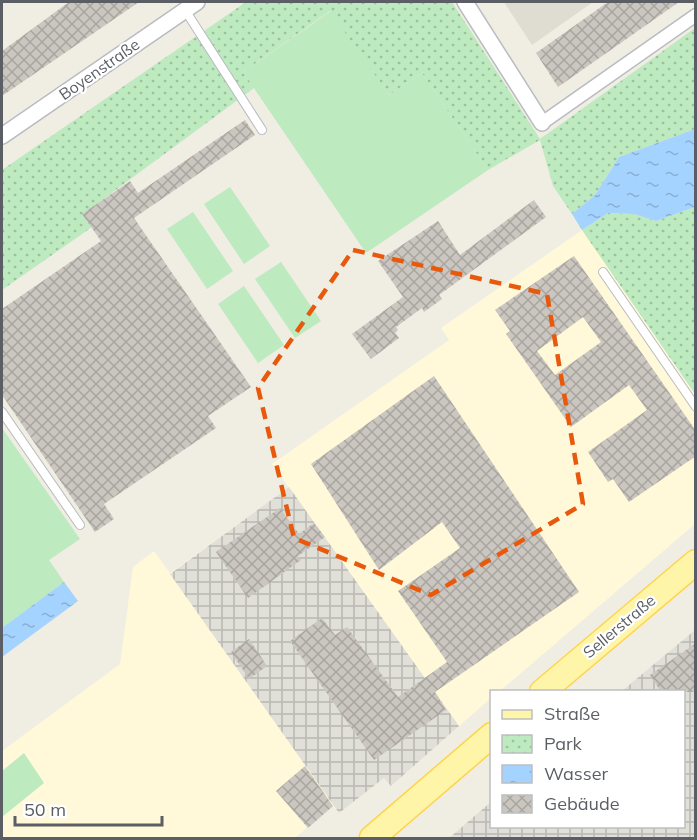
<svg xmlns="http://www.w3.org/2000/svg" width="697" height="840" font-family="Mulish,sans-serif">
<defs>
<pattern id="industrial-grid" width="8" height="8" patternUnits="userSpaceOnUse" patternTransform="scale(1.5)"><rect width="8" height="8" fill="#e0dfd8"/><path d="M0 4h8M4 0v8" fill="none" stroke="#b9b8b3"/></pattern>
<pattern id="park-dots" width="8" height="8" patternUnits="userSpaceOnUse" patternTransform="scale(1.5)"><rect width="8" height="8" fill="#bdeabf"/><path d="M2 2h.1M6 6h.1" fill="none" stroke="#9dc19f" stroke-width="1.8" stroke-linecap="round"/></pattern>
<pattern id="water-ripples" width="26" height="14" patternUnits="userSpaceOnUse" patternTransform="scale(1.5)"><rect width="26" height="14" fill="#a4d3ff"/><path d="M2 4q2-2 4 0t4 0M15 11q2-2 4 0t4 0" fill="none" stroke="#89aed2"/></pattern>
<pattern id="building-cross-hatch" width="8" height="8" patternUnits="userSpaceOnUse" patternTransform="scale(1.5)"><rect width="8" height="8" fill="#cbc7c0"/><path d="M0 0l8 8M0 8l8-8" fill="none" stroke="#a8a5a0"/></pattern>
</defs>
<rect width="100%" height="100%" fill="#f0ede3"/>
<!-- commercial -->
<polygon fill="#fff8d9" points="582,230 695,394 695,524 500,691 492,692 491,698 391,786 384,778 339,813 333,806 295,838 2,838 2,751 120,664 133,567 154,551 170,573 289,488 272,464 449,340 441,328"/>
<!-- industrial -->
<g fill="url(#industrial-grid)">
<polygon points="289,487 459,726 391,786 384,778 339,813 170,574"/>
<polygon points="695,630 695,838 449,838 491,802 492,826 684,826 684,692 622,691"/>
</g>
<!-- education -->
<polygon fill="#dfdcd2" points="504,2 593,2 532,45"/>
<!-- grass -->
<g fill="#bdeabf">
<polygon points="331,11 389,95 422,73 488,170 366,253 243,72"/>
<polygon points="230,187 270,246 244,264 204,204"/>
<polygon points="193,212 233,271 207,289 167,229"/>
<polygon points="281,262 321,321 295,338 255,279"/>
<polygon points="244,286 284,345 258,363 218,304"/>
<polygon points="2,428 80,539 49,560 64,582 2,628"/>
<polygon points="24,753 44,783 2,817 2,771"/>
</g>
<!-- park -->
<g fill="url(#park-dots)">
<polygon points="246,2 452,2 540,139 695,28 695,129 619,157 595,195 572,214 553,186 540,140 488,170 422,73 389,95 330,11 243,72 254,88 83,214 92,227 2,290 2,170"/>
<polygon points="695,207 695,394 582,230 608,213 634,214 656,221"/>
</g>
<!-- water -->
<g fill="url(#water-ripples)">
<polygon points="695,129 695,207 656,221 634,214 608,213 582,230 572,214 595,195 619,157"/>
<polygon points="64,582 78,601 2,657 2,628"/>
</g>
<!-- building -->
<g fill="url(#building-cross-hatch)" fill-rule="evenodd">
<polygon points="69,2 139,2 2,96 2,51"/>
<polygon points="608,2 679,2 558,87 536,53"/>
<polygon points="245,120 255,135 134,218 251,387 208,416 216,428 104,504 114,519 95,532 2,395 2,309 101,241 82,214 130,181 138,193"/>
<polygon points="534,200 546,217 439,295 442,299 424,312 422,308 396,327 398,330 395,333 399,338 371,359 352,334 403,297 378,261 438,221 460,255"/>
<path d="M574 256 696 431V456L629 502 613 479 608 482 588 452 647 410 629 385 571 427 506 334 510 331 495 310ZM583 317 601 342 555 375 537 351Z"/>
<polygon points="434,376 579,592 435,692 446,710 374,760 290,641 322,618 335,635 347,627 398,697 447,662 398,591 460,548 442,522 379,570 311,464"/>
<polygon points="280,508 299,534 314,523 325,537 298,556 301,560 248,598 216,552"/>
<polygon points="249,639 267,666 249,679 231,652"/>
<polygon points="696,643 696,692 661,692 650,675"/>
<polygon points="305,766 333,806 308,828 276,791"/>
</g>
<g fill="none" stroke-linecap="round" stroke-linejoin="round">
<defs>
<g id="service">
<polyline points="185,10 262,130"/>
<polyline points="603,272 696,407"/>
<polyline points="2,412 80,525"/>
</g>
<polyline id="pedestrian" points="542,123 696,15"/>
<g id="minor">
<polyline points="465,2 542,123"/>
<polyline points="2,136 197,2"/>
</g>
<g id="primary">
<polyline points="542,692 696,562"/>
<polyline points="372,838 492,735"/>
</g>
</defs>
<!-- service casing -->
<use href="#service" stroke="#b8bbc1" stroke-width="10"/>
<!-- pedestrian casing -->
<use href="#pedestrian" stroke="#b8bbc1" stroke-width="15"/>
<!-- minor casing -->
<use href="#minor" stroke="#b8bbc1" stroke-width="18"/>
<!-- primary casing -->
<use href="#primary" stroke="#ffd44d" stroke-width="27"/>
<!-- service -->
<use href="#service" stroke="#fff" stroke-width="8"/>
<!-- pedestrian -->
<use href="#pedestrian" stroke="#fff" stroke-width="12"/>
<!-- minor -->
<use href="#minor" stroke="#fff" stroke-width="15"/>
<!-- primary -->
<use href="#primary" stroke="#fff5a9" stroke-width="24"/>
</g>
<!-- marked area -->
<path fill="none" stroke="#e8590c" stroke-width="4.5" stroke-dasharray="12 8" stroke-linejoin="round" d="M353 250 547 294 583 504 431 595 294 538 258 388Z"/>
<g text-anchor="middle" dominant-baseline="central" stroke-width="4.5" stroke-linejoin="round" paint-order="stroke">
<!-- street labels -->
<g font-size="16" fill="#5b5f65" stroke="#fff">
<text transform="translate(99 69) rotate(-35)">Boyenstraße</text>
<text transform="translate(619 626) rotate(-40)">Sellerstraße</text>
</g>
</g>
<!-- border -->
<rect width="697" height="840" fill="none" stroke="#5b5f65" stroke-width="6"/>
<!-- legend -->
<rect x="490" y="690" width="195" height="138" fill="#ffffff" stroke="#bdbfc1" stroke-width="1.5"/>
<rect x="502" y="710" width="30" height="9" fill="#fff5a9" stroke="#bdbfc1" stroke-width="1.5"/>
<text x="544" y="720" font-size="18" fill="#5b5f65">Straße</text>
<rect x="502" y="735" width="30" height="18" fill="url(#park-dots)" stroke="#bdbfc1" stroke-width="1.5"/>
<text x="544" y="750" font-size="18" fill="#5b5f65">Park</text>
<rect x="502" y="765" width="30" height="18" fill="url(#water-ripples)" stroke="#bdbfc1" stroke-width="1.5"/>
<text x="544" y="780" font-size="18" fill="#5b5f65">Wasser</text>
<rect x="502" y="795" width="30" height="18" fill="url(#building-cross-hatch)" stroke="#bdbfc1" stroke-width="1.5"/>
<text x="544" y="810" font-size="18" fill="#5b5f65">Gebäude</text>
<!-- scale -->
<path d="M15 816v9h147v-9" fill="none" stroke="#5b5f65" stroke-width="3"/>
<text x="24" y="816" font-size="18" fill="#5b5f65" stroke="#ffffff" stroke-width="4.5" paint-order="stroke">50 m</text>
</svg>
